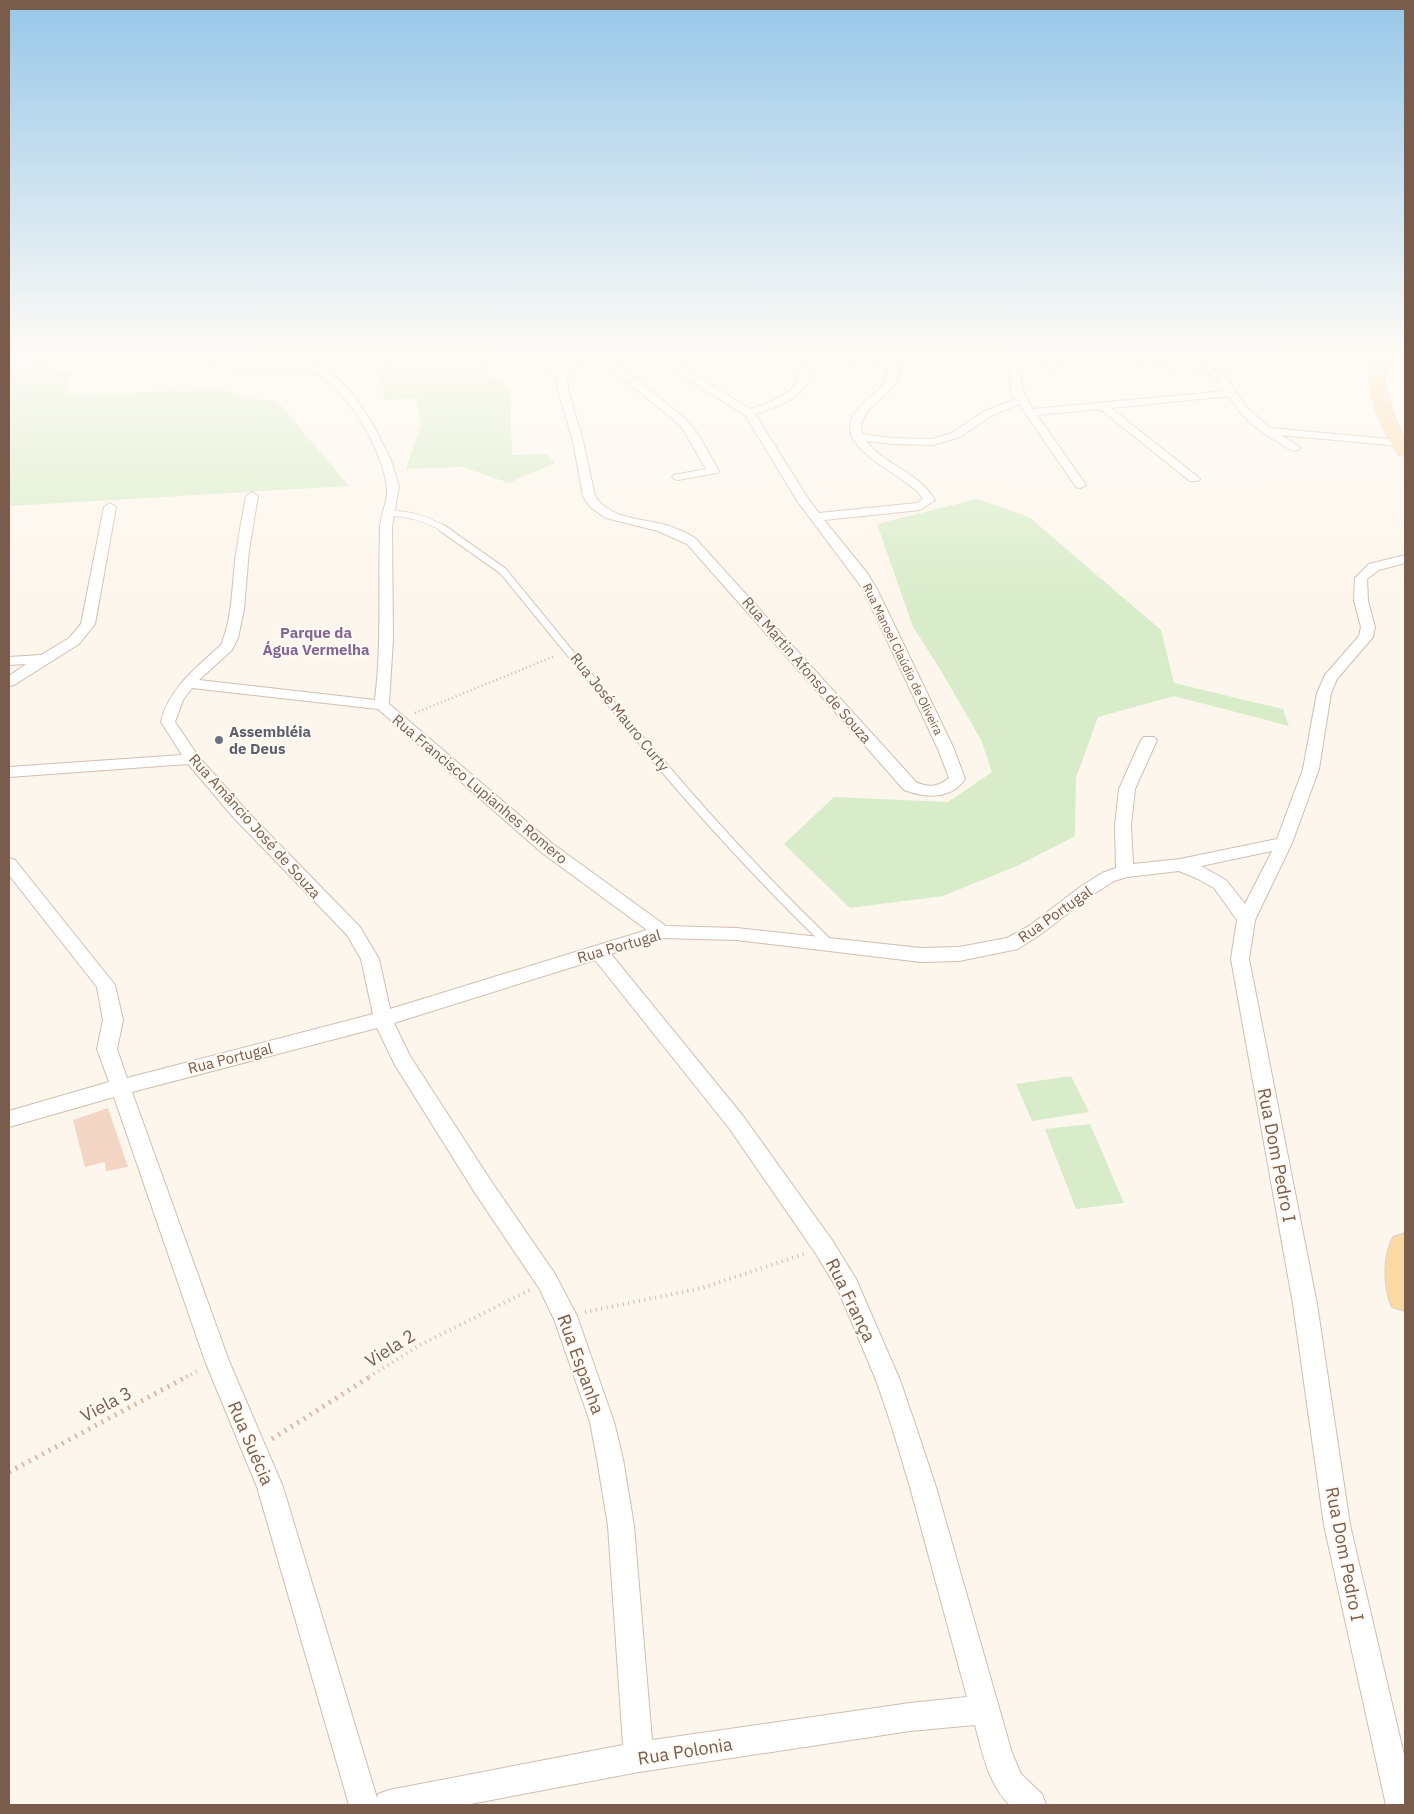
<svg xmlns="http://www.w3.org/2000/svg" width="1414" height="1814" font-family="'IBM Plex Sans',sans-serif">
<rect width="100%" height="100%" fill="#fdf6ec"/>
<!-- green -->
<g fill="#d8ecc9">
<polygon points="396,352 479,352 489,376 510,387 512,455 546,454 555,463 509,483 462,467 406,469 421,423 417,398 384,400 382,371"/>
<polygon points="40,365 73,372 65,385 70,395 221,389 249,399 277,401 349,486 9,506 9,368"/>
<polygon points="977,499 1029,517 1161,630 1174,683 1283,709 1289,726 1174,696 1098,717 1076,778 1075,836 1019,865 943,896 850,908 784,844 834,797 948,802 992,772 981,740 940,669 913,627 877,524"/>
<polygon points="1071,1076 1089,1112 1032,1121 1016,1084"/>
<polygon points="1090,1124 1124,1203 1076,1209 1045,1129"/>
</g>
<!-- building -->
<polygon fill="#f3d5c3" points="108,1108 128,1167 106,1171 105,1162 85,1167 73,1120"/>
<g fill="none" stroke-linecap="round" stroke-linejoin="round">
<defs>
<path id="service-far2" d="M388 513C410 514 425 518 444 529"/>
<polyline id="service-far1" points="442,528 503,571 650,751"/>
<path id="service" d="M649 750C706 818 766 883 830 945"/>
<g id="minor">
<path d="M189 352H201L224 360 291 362 307 364 327 370 349 389 372 423 390 458 399 486 392 527 393 639 389 704 553 844 666 926 736 928 921 948 959 947 1007 938 1029 926 1080 887 1102 873 1116 868 1115 825 1119 789 1141 740 1144 737H1154L1157 740 1135 789 1131 825 1133 864 1180 859 1277 839 1303 769 1317 693 1325 675 1359 636 1361 627 1354 601 1355 578 1369 564 1405 555V563L1379 570 1367 579 1368 601 1375 627 1373 637 1337 679 1331 693 1319 769 1292 843 1255 920 1249 959 1317 1304 1350 1525 1405 1759V1805H1386L1324 1525 1293 1304 1231 959 1237 920 1214 888 1198 879 1179 871 1127 877 1114 881 1092 895 1041 934 1018 949 959 961 921 962 736 940 662 938 611 954 743 1116 832 1240 856 1279 900 1380 915 1424 936 1487 1012 1753 1021 1774 1042 1794 1046 1805H1010C989 1786 982 1752 975 1725L910 1731 639 1772 465 1805H349L257 1487 205 1361 114 1097 9 1127V1111L109 1082 97 1049 103 1020 97 987 9 875V858L15 860 115 985 123 1020 117 1049 127 1078 373 1014 361 959 347 935 234 818 188 764 9 777V767L182 755 161 722C169 688 196 668 221 645 232 619 232 590 235 561 238 539 242 518 246 496L252 492 258 496 249 550 244 609 238 638 232 650 199 680 375 700C382 643 378 586 380 529 380 515 388 502 387 488 384 451 342 376 303 369 271 364 214 377 189 352ZM192 688 378 709 541 852 647 930 390 1009 379 959 360 927 246 810 198 756 175 722 183 700ZM1272 851 1245 904 1226 880 1201 866ZM595 960 729 1128 816 1254 839 1292 876 1380 891 1424 910 1487 967 1697 910 1703 652 1740 634 1526 623 1459 614 1422 577 1316 555 1274 491 1181 410 1056 394 1023ZM377 1028 395 1065 475 1193 539 1288 554 1319 590 1422 597 1459 608 1526 623 1745 389 1790 378 1794 377 1798 283 1487 229 1361 132 1092Z"/>
<path d="M522 352H533L561 373 581 352H592L567 378 568 390 583 441 595 496C610 519 638 518 662 524 674 527 685 532 695 538L916 782C928 788 938 787 949 778L938 749 863 589 798 502 745 415 676 372 663 352H673L684 368 750 409C770 402 795 396 800 373L794 366 778 357V353H836L886 360 880 352H890C892 356 898 361 899 364 907 395 854 403 862 434L892 438 932 439 952 433 983 412 1015 399C1007 387 1010 366 1011 352H1021C1020 376 1019 389 1033 409L1225 391 1216 377 1183 365 1178 368 1143 365 1100 354 1098 352H1114L1143 359 1174 362 1152 352H1166L1190 361 1201 352H1212L1199 364 1224 373 1245 406 1270 428 1400 440 1405 443 1400 446 1281 435 1301 448 1295 451 1291 450C1267 436 1243 422 1229 396L1111 408 1198 477 1200 479 1198 481H1190L1100 409 1037 415 1086 485 1080 488 1076 487 1019 404 991 416 960 437 933 445 892 444 866 441C885 466 918 471 935 500L920 510 824 520 867 573 877 589 954 749 965 779C951 800 925 798 904 790L687 544 658 531 606 518 590 507 583 496 573 441 558 390 557 379ZM836 359 888 366C891 393 854 400 850 425 846 451 901 475 918 492L923 499 917 503 819 513 809 500 755 414C778 406 804 400 810 373L797 360Z"/>
<polygon points="599,352 609,352 618,364 689,422 699,436 719,471 717,473 678,480 674,479 672,477 674,475 706,469 681,426 610,368"/>
<polygon points="1065,352 1077,352 1054,368 1046,368 1046,364"/>
<polygon points="110,503 116,507 95,624 79,644 14,685 9,686 9,676 26,664 9,665 9,657 41,655 69,638 81,624 104,507"/>
</g>
<g id="primary">
<path d="M1371 352H1387C1383 374 1386 394 1394 415 1401 434 1405 434 1405 456L1399 455C1378 424 1364 390 1371 352Z"/>
<path d="M1405 1233V1311L1392 1307C1383 1286 1383 1257 1393 1237Z"/>
</g>
</defs>
<!-- service-far2 casing -->
<use href="#service-far2" stroke="#d1beb0" stroke-width="7"/>
<!-- service-far1 casing -->
<use href="#service-far1" stroke="#d1beb0" stroke-width="9"/>
<!-- service casing -->
<use href="#service" stroke="#d1beb0" stroke-width="11"/>
<!-- minor casing -->
<use href="#minor" stroke="#d1beb0" stroke-width="2"/>
<!-- primary casing -->
<use href="#primary" stroke="#dad1cd" stroke-width="2"/>
<!-- path-far2 -->
<polyline stroke="#d9b8a5" stroke-width="2.5" stroke-dasharray="1 3" stroke-linecap="butt" points="415,713 555,656"/>
<!-- path-far1 -->
<g stroke="#d9b8a5" stroke-width="4" stroke-dasharray="1 4.5" stroke-linecap="butt">
<polyline points="585,1312 702,1288 804,1254"/>
<polyline points="186,1377 198,1371"/>
<polyline points="369,1377 420,1345 530,1290"/>
</g>
<!-- path -->
<g stroke="#d9b8a5" stroke-width="5" stroke-dasharray="2 5.5" stroke-linecap="butt">
<polyline points="272,1439 371,1376"/>
<polyline points="9,1472 188,1376"/>
</g>
<!-- service-far2 -->
<use href="#service-far2" stroke="#fff" stroke-width="5.5"/>
<!-- service-far1 -->
<use href="#service-far1" stroke="#fff" stroke-width="7"/>
<!-- service -->
<use href="#service" stroke="#fff" stroke-width="9"/>
<!-- minor -->
<use href="#minor" fill="#fff" fill-rule="evenodd"/>
<!-- primary -->
<use href="#primary" fill="#fbd9a5" fill-rule="evenodd"/>
</g>
<!-- sky -->
<linearGradient id="sky" x2="0" y2="1"><stop stop-color="#97c7e8"/><stop offset="0.58" stop-color="#fefbf6"/><stop offset="1" stop-color="#fefbf6" stop-opacity="0"/></linearGradient>
<rect width="1414" height="606" fill="url(#sky)"/>
<!-- markers -->
<circle fill="#6b7280" stroke="#fffaf3" stroke-width="2" cx="219" cy="740" r="5"/>
<g text-anchor="middle" dominant-baseline="central" stroke-width="4" stroke-linejoin="round" paint-order="stroke">
<!-- far-street labels -->
<g font-size="12" fill="#7a5c4d" stroke="#fffaf3">
<text transform="translate(903 659) rotate(64)">Rua Manoel Claúdio de Oliveira</text>
</g>
<!-- far-quarter labels -->
<g font-size="15" font-weight="bold" fill="#846695" stroke="#fffaf3">
<text x="316" y="632">Parque da<tspan x="316" dy="17">Água Vermelha</tspan></text>
</g>
<!-- street labels -->
<g font-size="15" fill="#7a5c4d" stroke="#fffaf3">
<text transform="translate(807 670) rotate(49)">Rua Martin Afonso de Souza</text>
<text transform="translate(620 712) rotate(51)">Rua José Mauro Curty</text>
<text transform="translate(480 789) rotate(40)">Rua Francisco Lupianhes Romero</text>
<text transform="translate(255 826) rotate(48)">Rua Amâncio José de Souza</text>
<text transform="translate(1055 914) rotate(-35)">Rua Portugal</text>
<text transform="translate(619 946) rotate(-16)">Rua Portugal</text>
<text transform="translate(230 1058) rotate(-14)">Rua Portugal</text>
</g>
<!-- worship labels -->
<g font-size="15" font-weight="bold" fill="#5b616d" stroke="#fffaf3" text-anchor="start">
<text x="229" y="731">Assembléia<tspan x="229" dy="17">de Deus</tspan></text>
</g>
<!-- near-street labels -->
<g font-size="18" fill="#7a5c4d" stroke="#fffaf3">
<text transform="translate(1277 1155) rotate(79)">Rua Dom Pedro I</text>
<text transform="translate(851 1300) rotate(64)">Rua França</text>
<text transform="translate(390 1348) rotate(-32)">Viela 2</text>
<text transform="translate(581 1364) rotate(70)">Rua Espanha</text>
<text transform="translate(106 1404) rotate(-28)">Viela 3</text>
<text transform="translate(251 1443) rotate(67)">Rua Suécia</text>
<text transform="translate(1345 1554) rotate(79)">Rua Dom Pedro I</text>
<text transform="translate(685 1751) rotate(-9)">Rua Polonia</text>
</g>
</g>
<!-- border -->
<rect width="1414" height="1814" fill="none" stroke="#7a5c4d" stroke-width="20"/>
</svg>
